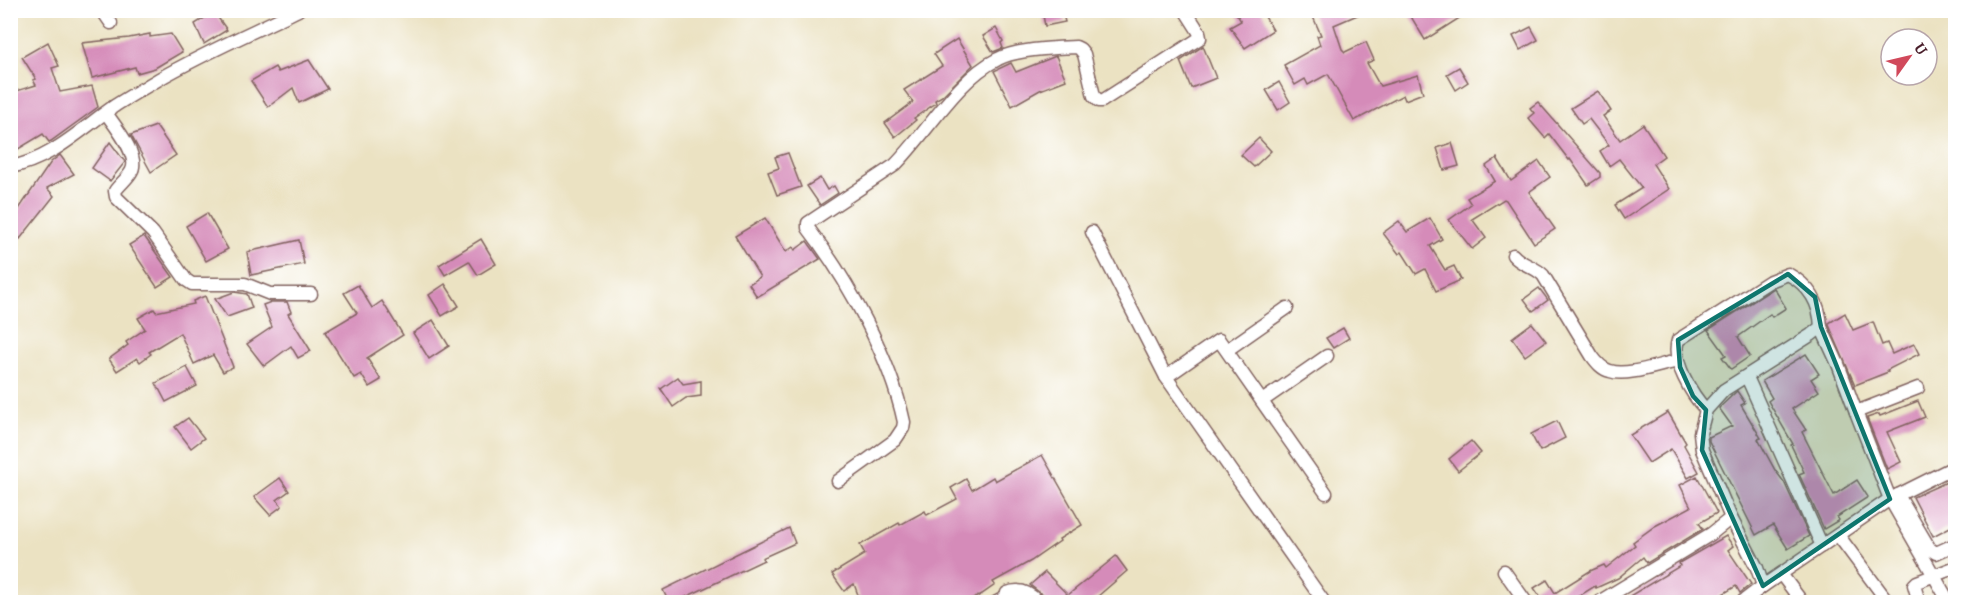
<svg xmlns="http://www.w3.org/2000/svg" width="1966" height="613" font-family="Alegreya,serif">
<rect width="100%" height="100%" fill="#fff"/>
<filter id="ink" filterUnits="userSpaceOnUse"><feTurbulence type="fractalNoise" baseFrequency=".0167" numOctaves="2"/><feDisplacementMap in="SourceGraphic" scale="12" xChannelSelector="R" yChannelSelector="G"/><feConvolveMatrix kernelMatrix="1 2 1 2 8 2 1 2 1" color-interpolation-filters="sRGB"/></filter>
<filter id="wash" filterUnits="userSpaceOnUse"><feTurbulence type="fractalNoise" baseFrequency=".008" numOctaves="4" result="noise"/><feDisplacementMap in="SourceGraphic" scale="24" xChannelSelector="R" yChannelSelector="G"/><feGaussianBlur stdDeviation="1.35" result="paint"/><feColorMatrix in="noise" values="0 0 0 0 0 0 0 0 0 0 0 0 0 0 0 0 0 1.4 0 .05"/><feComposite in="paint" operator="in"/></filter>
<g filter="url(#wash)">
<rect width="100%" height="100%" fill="#ebe2c2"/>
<g id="blocks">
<!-- building -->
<g fill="#d58bb9">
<polygon points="1042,10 1062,10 1065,22 1045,26"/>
<polygon points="1234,10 1261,10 1273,30 1245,48 1230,27 1241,21"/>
<polygon points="1310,10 1369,10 1334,25 1342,49 1345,52 1366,42 1374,60 1367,63 1380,86 1418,75 1423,93 1405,100 1403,95 1354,121 1328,74 1308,85 1305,79 1295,85 1284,65 1320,45 1317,36 1321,35"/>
<polygon points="1407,10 1472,10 1425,40"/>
<polygon points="214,12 227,30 204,44 195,24"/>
<polygon points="1531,27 1538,40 1520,50 1513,36"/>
<polygon points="996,28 1003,41 1001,43 1003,48 993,52 983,36"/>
<polygon points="150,34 150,37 171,34 182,52 155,68 137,73 135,67 92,78 82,43 129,38"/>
<polygon points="957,39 973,65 942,96 935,100 936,103 914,118 916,120 895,137 885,123 913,102 904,90 942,66 934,54"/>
<polygon points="48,42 59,66 52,68 60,92 92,86 98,107 51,141 49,142 43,134 10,154 10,93 36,85 33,80 36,79 22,57"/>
<polygon points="1203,46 1216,78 1191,88 1180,61"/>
<polygon points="1056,56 1066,80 1040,90 1012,106 994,71 1011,63 1016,72"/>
<polygon points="309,60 328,89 299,103 293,88 268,107 251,81 275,67 278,72"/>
<polygon points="1459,67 1468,82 1456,90 1447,74"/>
<polygon points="1279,82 1290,102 1278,110 1266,90"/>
<polygon points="1598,91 1611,111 1603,116 1620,140 1643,124 1664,156 1653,164 1669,189 1624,219 1615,205 1642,188 1619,159 1609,166 1600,151 1609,145 1589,119 1582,124 1571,108"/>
<polygon points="1538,102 1600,173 1600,177 1588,185 1570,159 1569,160 1549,134 1545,138 1528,118 1534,113 1530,108"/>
<polygon points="156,126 176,155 151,172 131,135"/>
<polygon points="1259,138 1271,151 1254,167 1241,155"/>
<polygon points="110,142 125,162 110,181 92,168"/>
<polygon points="1452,143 1459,166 1444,170 1437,148"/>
<polygon points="788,153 801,187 777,195 768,172 779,168 775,157"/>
<polygon points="60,155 74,174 47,188 54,196 20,239 10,226 10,222 51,162"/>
<polygon points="1497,158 1511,181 1539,161 1550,177 1529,192 1555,229 1534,243 1506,200 1504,199 1472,219 1486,238 1472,249 1449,220 1471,204 1467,198 1495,181 1486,166"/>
<polygon points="820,178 827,190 834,186 838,193 820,205 807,186"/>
<polygon points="207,213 228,249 206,261 186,226"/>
<polygon points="765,218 786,252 793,247 795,250 807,241 820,259 757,297 749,284 760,277 735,236"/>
<polygon points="1430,218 1442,239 1430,246 1445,270 1454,266 1461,280 1436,291 1425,269 1416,274 1402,252 1399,254 1383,233 1399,221 1407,232"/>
<polygon points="144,236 173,277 157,287 129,245"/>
<polygon points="481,239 496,264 478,275 469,261 445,275 439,265"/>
<polygon points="299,240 304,264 251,275 247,252"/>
<polygon points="445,284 459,306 442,316 429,295"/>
<polygon points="358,285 372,308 382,301 403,335 367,358 381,380 369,387 361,374 354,378 325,332 357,313 344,293"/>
<polygon points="1539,288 1548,300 1533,311 1524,299"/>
<polygon points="1774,288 1786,308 1772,317 1770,314 1738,337 1750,356 1731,369 1722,357 1726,355 1708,330"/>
<polygon points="234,292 247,294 252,308 227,317 215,299"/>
<polygon points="205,296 233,367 223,372 213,355 194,364 180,333 149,352 151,354 140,362 137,358 117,371 109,359 128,345 126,342 145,329 138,318 154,309 156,312 194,304 193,301"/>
<polygon points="271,302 287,302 291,312 288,314 311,351 298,358 291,346 264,366 247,344 272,327 263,305"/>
<polygon points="1845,313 1853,330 1873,322 1882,345 1887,343 1892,354 1914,344 1919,354 1887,370 1888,372 1855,385 1829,325 1829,323"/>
<polygon points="433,320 449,346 429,359 413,333"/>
<polygon points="1532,323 1546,341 1525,356 1512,338"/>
<polygon points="1343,328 1349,338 1333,348 1326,338"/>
<polygon points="1806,354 1819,374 1811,379 1819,391 1792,409 1806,430 1802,432 1834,495 1857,480 1868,497 1837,517 1839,520 1824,529 1799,474 1804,472 1791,445 1793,444 1768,401 1772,398 1762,381"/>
<polygon points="187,367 197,386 166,402 156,383"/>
<polygon points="678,377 683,384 701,381 701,396 686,398 673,407 661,389"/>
<polygon points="1737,391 1745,403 1741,405 1761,438 1758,439 1775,470 1784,482 1809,536 1788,549 1773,525 1756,535 1709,441 1709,437 1732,426 1719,408"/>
<polygon points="1918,401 1925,417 1887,432 1901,462 1887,469 1867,418 1879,414 1880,416"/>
<polygon points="1668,412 1686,443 1684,445 1699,472 1688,478 1671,449 1649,463 1630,435"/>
<polygon points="188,418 204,438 191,448 175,427"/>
<polygon points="1557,421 1565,438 1540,451 1531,434"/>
<polygon points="1471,441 1481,453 1458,471 1449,459"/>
<polygon points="1042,455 1082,525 1059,539 1060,541 1031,561 993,582 995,585 982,594 966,603 861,603 854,584 844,591 832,574 865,554 860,545 899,523 900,525 925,511 927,515 957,499 951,488 966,479 972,490 993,477 995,481"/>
<polygon points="1697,476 1717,513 1699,523 1703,529 1647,563 1643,557 1618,578 1596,588 1595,586 1568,603 1541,603 1543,601 1534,588 1547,580 1555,593 1590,571 1604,565 1606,568 1635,545 1633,542 1655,526 1691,507 1680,485"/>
<polygon points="280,478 289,491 277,500 282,506 270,515 254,497"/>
<polygon points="1956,478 1956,524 1933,536 1913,497"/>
<polygon points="789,528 795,543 762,558 764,560 707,587 673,603 669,603 663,590"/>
<polygon points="1726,536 1733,546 1728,550 1751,584 1740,593 1736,586 1708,603 1618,603 1680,566 1679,563"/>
<polygon points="1116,556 1127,571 1090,603 1046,603 1044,596 1030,585 1045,572 1068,595"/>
</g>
</g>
</g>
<g filter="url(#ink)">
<use href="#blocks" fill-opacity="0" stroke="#826360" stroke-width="1.5"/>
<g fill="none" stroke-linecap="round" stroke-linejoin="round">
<defs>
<polyline id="service" points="991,602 1007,593"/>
<g id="minor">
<polyline points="102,10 111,23"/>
<path d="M106 113C115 126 141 157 131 172 127 179 120 184 115 191L116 197 153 233 186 280 192 284H245L270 294H311"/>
<path d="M10 167C51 160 82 128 116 105 130 96 144 88 159 79 204 53 251 33 298 10"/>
<polyline points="1092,232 1166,377 1324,602"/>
<path d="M1513 255C1521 265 1534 266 1543 275L1592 356C1597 363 1602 369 1610 371 1627 377 1661 364 1678 361"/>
<polyline points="1821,327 1838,364 1856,412 1918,388"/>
<polyline points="1227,350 1287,308"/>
<polyline points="1166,377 1219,340 1326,493"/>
<polyline points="1747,377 1822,546"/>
<polyline points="1262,401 1327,356"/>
<path d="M1706 410C1692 395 1671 361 1678 340L1770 281 1788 274C1810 286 1820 303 1821 327L1811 335 1724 390 1706 410 1700 433 1702 450 1731 518 1757 568 1763 586"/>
<polyline points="1856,412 1890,499 1949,602"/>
<path d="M838 481 895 440 903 428 904 422C890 357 848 280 808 228V223L895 165C927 133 957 79 998 59 1017 49 1055 48 1076 47L1080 49 1084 54 1094 96 1099 101H1102L1200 38 1199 32 1185 10"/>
<polyline points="1898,495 1930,549 1936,553 1956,544"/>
<polyline points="1838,535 1888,602"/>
<polyline points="1504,571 1526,602"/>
<polyline points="1781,574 1802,602"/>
<path d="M1007 593C1020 588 1029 592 1038 602"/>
<polyline points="1599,602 1711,534 1731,518"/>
<polyline points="1742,602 1763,586 1890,499 1956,466"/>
<polyline points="1919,602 1914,585 1917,582 1956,567"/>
</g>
</defs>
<!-- service casing -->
<use href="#service" stroke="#826360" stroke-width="9"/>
<!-- minor casing -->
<use href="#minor" stroke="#826360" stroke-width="15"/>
<!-- service -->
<use href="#service" stroke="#fff" stroke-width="6"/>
<!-- minor -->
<use href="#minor" stroke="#fff" stroke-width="12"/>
</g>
</g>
<!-- marked area -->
<path fill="#0f766e" fill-opacity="0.2" stroke="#0f766e" stroke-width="4.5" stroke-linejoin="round" d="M1788 274 1815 297 1821 327 1890 499 1763 586 1702 450 1706 410 1693 396 1680 367 1678 340Z"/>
<!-- margin -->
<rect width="1966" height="613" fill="none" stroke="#fff" stroke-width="36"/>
<!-- north arrow -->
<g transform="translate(1909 57) rotate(56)"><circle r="28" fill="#ffffff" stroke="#b7a5aa" stroke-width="1.5"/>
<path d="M0-4.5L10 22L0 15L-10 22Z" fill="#d1495b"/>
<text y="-9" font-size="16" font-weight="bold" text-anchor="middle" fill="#4a1f2b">U</text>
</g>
</svg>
